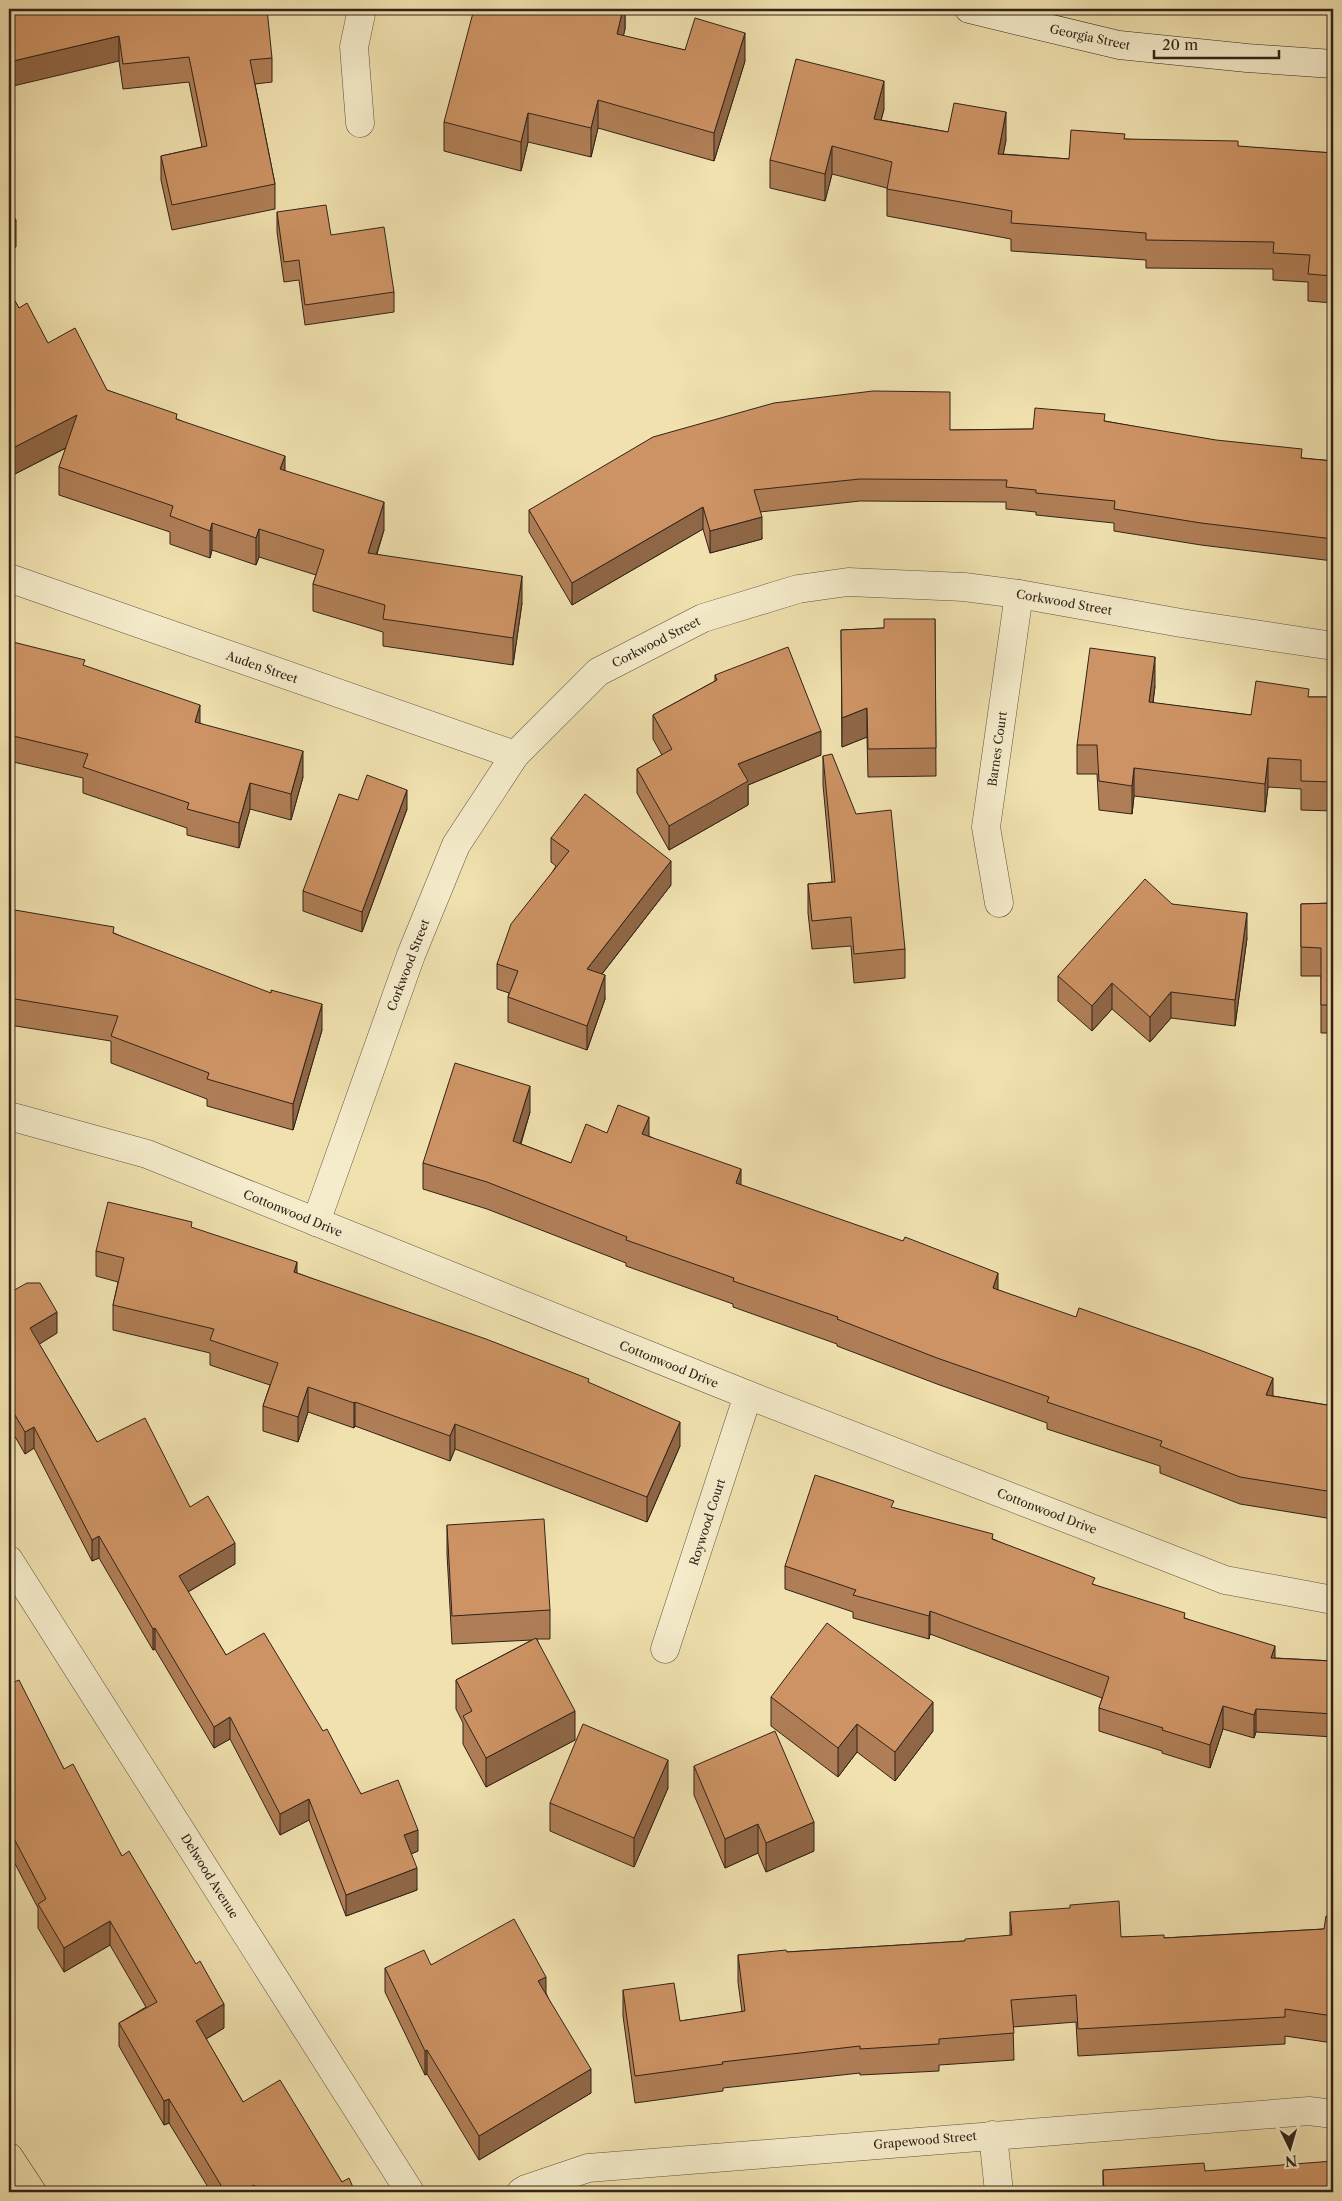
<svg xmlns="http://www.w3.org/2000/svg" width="1342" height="2201" font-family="'Libre Caslon Text',serif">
<rect width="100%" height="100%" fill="#f0e1af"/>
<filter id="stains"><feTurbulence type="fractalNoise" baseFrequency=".004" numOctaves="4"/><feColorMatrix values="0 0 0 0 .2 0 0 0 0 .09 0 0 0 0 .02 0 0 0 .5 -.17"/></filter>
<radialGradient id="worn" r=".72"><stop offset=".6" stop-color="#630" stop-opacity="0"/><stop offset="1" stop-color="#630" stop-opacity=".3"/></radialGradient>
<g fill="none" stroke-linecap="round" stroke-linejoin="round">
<defs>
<g id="street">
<polyline points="360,123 354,47 362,9"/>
<polyline points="9,578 515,755"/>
<polyline points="999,903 986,827 1019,594"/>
<polyline points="9,1116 147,1154 748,1395 1225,1580 1333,1600"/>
<polyline points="316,1222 411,955 456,845 515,755 598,672 703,618 798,589 848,582 964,587 1019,594 1181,623 1333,646"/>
<polyline points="9,1560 410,2192"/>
<polyline points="665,1649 748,1395"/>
<polyline points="993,2135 999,2192"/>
<polyline points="521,2192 526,2189 588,2168 1309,2111 1333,2114"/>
</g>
<polyline id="secondary" points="969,9 1119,45 1247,58 1333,64"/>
<polyline id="primary" points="9,2157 32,2192"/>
</defs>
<!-- street casing -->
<use href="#street" stroke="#61523e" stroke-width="29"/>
<!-- secondary casing -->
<use href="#secondary" stroke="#312319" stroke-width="29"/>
<!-- primary casing -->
<use href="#primary" stroke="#312319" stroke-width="29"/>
<!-- street -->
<use href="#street" stroke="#f5eccb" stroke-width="28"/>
<!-- secondary -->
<use href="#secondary" stroke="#f5eccb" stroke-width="28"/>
<!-- primary -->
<use href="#primary" stroke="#f0e1af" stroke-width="28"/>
</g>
<!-- wall -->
<g fill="#b07e56" stroke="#312319">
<polygon points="9,9 272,58 272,82 255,84 275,184 275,209 172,230 161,180 161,156 202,147 189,82 123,89 119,61"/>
<polygon points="625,9 625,29 623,36 685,50 745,61 714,161 598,128 591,157 528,142 521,171 444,151 444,122"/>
<polygon points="884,109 881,120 948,132 1006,140 1003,154 1069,159 1125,139 1333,153 1333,303 1308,301 1308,282 1273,280 1273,269 1146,268 1146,260 1011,251 1011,239 887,216 887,188 832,174 825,201 770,188 770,160"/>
<polygon points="277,212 394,292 394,312 305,325 299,280 284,282 277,232"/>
<polygon points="9,291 19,308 48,343 107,390 177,419 285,471 384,530 377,554 522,603 513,665 383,646 383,632 313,611 313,584 316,575 259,557 256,565 212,550 210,558 170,544 170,532 59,495 59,467 66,448 9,477"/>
<polygon points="1105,421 1302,458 1333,461 1333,561 1201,545 1114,531 1114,523 1036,515 1036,512 1006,509 1006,502 860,501 760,512 762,539 710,553 703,529 572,605 529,532 529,510 950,430 1033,429"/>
<polygon points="935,619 936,776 868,777 867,737 842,747 841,630 884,628"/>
<polygon points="9,641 85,666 200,723 303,777 291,820 250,809 239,848 187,835 187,828 83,793 83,778 9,761"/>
<polygon points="715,675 821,755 748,785 748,805 669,850 637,793 637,769 662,755 653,739 653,715 715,681"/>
<polygon points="1155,686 1153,703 1251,715 1309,697 1333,697 1333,811 1301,810 1301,789 1268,787 1265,812 1134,796 1132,814 1099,810 1097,774 1077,774 1077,745"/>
<polygon points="823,756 905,949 905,978 854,983 851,946 812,949 808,913 808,884 832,882 823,785"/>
<polygon points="358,800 407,809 362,932 303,911 303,891"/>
<polygon points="551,838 671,885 602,974 605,999 587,1050 508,1022 508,997 509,993 497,989 497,964 556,866 551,862"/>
<polygon points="1333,903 1333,1033 1321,1033 1321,976 1301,976 1301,904"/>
<polygon points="1172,904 1247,938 1235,1026 1171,1018 1150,1042 1112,1009 1092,1031 1058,1001 1058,976"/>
<polygon points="9,909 114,933 322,1030 293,1130 207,1106 207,1099 111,1063 111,1041 9,1025"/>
<polygon points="530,1112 521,1144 571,1163 607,1133 649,1136 741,1185 998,1290 1273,1396 1333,1406 1333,1519 1240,1504 1160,1473 1160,1466 1047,1429 1047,1423 937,1384 837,1346 837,1344 733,1307 733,1304 626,1266 626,1263 487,1209 423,1189 423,1163"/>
<polygon points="192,1228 297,1273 589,1383 680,1446 647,1522 455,1449 450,1461 355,1426 354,1428 308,1412 298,1442 263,1431 263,1406 270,1385 210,1365 210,1353 113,1330 113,1305 118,1282 96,1276 96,1251"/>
<polygon points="9,1293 57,1333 39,1344 97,1442 190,1507 235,1564 188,1592 226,1655 323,1731 361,1794 418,1851 411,1854 417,1890 346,1916 309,1820 280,1835 230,1739 214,1748 155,1649 153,1650 99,1558 92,1561 34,1448 25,1454 9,1426"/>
<polygon points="894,1508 993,1539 1095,1585 1185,1618 1275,1658 1333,1661 1333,1737 1256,1732 1254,1738 1223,1729 1210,1768 1162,1753 1162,1751 1099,1731 1099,1708 1102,1698 930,1634 929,1639 853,1618 853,1612 785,1589 785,1566"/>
<polygon points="447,1525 550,1610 550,1639 537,1639 575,1740 486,1787 463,1744 463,1723 456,1709 456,1680 532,1640 452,1644 447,1554"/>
<polygon points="9,1674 64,1769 122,1856 224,2028 206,2039 243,2102 355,2192 211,2192 169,2123 164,2125 119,2046 119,2023 146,2007 110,1945 64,1972 38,1928 38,1908 9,1852"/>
<polygon points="771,1697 933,1731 895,1781 857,1752 838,1777 771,1726"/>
<polygon points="694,1766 814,1851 766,1872 758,1853 725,1868 694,1795"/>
<polygon points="668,1788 634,1867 550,1831 550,1803"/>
<polygon points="1010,1912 1121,1937 1164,1938 1324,1929 1333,1917 1333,2043 1285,2036 1285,2044 1078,2056 1076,2022 1013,2027 1014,2060 939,2065 939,2071 860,2075 860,2073 723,2088 723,2091 635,2103 623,2016 623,1990 680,2021 742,2012 738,1982 738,1955 965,1941 1010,1936"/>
<polygon points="431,1965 546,1993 591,2093 479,2160 427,2074 425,2075 385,1992 385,1968"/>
<polygon points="1103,2170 1205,2171 1333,2192 1103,2192"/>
</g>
<!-- shaded-wall -->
<g fill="#906746" stroke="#312319">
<polygon points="623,9 625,9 625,29 617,63 617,34"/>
<polygon points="745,33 745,61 714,161 714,133"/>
<polygon points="119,36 119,61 9,87 9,62"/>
<polygon points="884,81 884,109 874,147 874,119"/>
<polygon points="598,100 598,128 591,157 591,128"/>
<polygon points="1006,112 1006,140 998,182 998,154"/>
<polygon points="528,113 528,142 521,171 521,142"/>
<polygon points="832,146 832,174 825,201 825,174"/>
<polygon points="16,220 16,247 9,251 9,224"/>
<polygon points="77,415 77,442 9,477 9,450"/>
<polygon points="285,456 285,483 280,469"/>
<polygon points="384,502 384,530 368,580 368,553"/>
<polygon points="703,507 703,529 572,605 572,583"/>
<polygon points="762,517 762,539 710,553 710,531"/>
<polygon points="212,523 212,550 210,558 210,531"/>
<polygon points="259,529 259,557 256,565 256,538"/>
<polygon points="522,576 522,603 513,665 513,638"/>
<polygon points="1155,657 1155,686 1149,731 1149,702"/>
<polygon points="200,705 200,731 195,722"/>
<polygon points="867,708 867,737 842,747 842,718"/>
<polygon points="821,731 821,755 748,785 748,805 669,850 669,826 738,764"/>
<polygon points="303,751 303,777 291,820 291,794"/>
<polygon points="1268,758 1268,787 1265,812 1265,784"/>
<polygon points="1134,768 1134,796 1132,814 1132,786"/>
<polygon points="250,783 250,809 239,848 239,823"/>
<polygon points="407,790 407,809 362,932 362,912"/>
<polygon points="671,861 671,885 587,993 587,969"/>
<polygon points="1247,913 1247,938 1235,1026 1235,1000"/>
<polygon points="605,975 605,999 587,1050 587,1026"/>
<polygon points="1112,983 1112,1009 1092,1031 1092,1006"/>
<polygon points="1171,992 1171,1018 1150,1042 1150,1017"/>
<polygon points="322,1004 322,1030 293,1130 293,1104"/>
<polygon points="530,1086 530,1112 513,1167 513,1141"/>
<polygon points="649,1117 649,1144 642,1134"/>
<polygon points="741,1169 741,1195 736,1183"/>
<polygon points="297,1262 297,1287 294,1272"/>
<polygon points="998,1273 998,1300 993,1288"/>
<polygon points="57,1312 57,1333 30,1350 30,1328"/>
<polygon points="1273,1378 1273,1405 1266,1395"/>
<polygon points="308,1387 308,1412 298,1442 298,1417"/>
<polygon points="355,1402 355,1426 354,1428 354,1403"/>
<polygon points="680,1422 680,1446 647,1522 647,1497"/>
<polygon points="455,1424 455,1449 450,1461 450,1436"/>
<polygon points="34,1427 34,1448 25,1454 25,1432"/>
<polygon points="99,1536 99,1558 92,1561 92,1540"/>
<polygon points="235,1543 235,1564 179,1597 179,1576"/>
<polygon points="930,1611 930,1634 929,1639 929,1616"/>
<polygon points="155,1628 155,1649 153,1650 153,1629"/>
<polygon points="1275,1646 1275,1669 1271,1658"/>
<polygon points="933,1702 933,1731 895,1781 895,1752"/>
<polygon points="1223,1706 1223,1729 1210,1768 1210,1745"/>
<polygon points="1256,1709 1256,1732 1254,1738 1254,1715"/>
<polygon points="575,1711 575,1740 486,1787 486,1758"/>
<polygon points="230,1717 230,1739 214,1748 214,1727"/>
<polygon points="857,1724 857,1752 838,1777 838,1748"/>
<polygon points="668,1760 668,1788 634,1867 634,1838"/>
<polygon points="309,1799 309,1820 280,1835 280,1814"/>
<polygon points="814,1822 814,1851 766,1872 766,1843"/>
<polygon points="758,1824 758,1853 725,1868 725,1839"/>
<polygon points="418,1830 418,1851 404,1857 404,1835"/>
<polygon points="417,1868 417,1890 346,1916 346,1895"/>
<polygon points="110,1921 110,1945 64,1972 64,1948"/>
<polygon points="546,1977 546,2001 538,1981"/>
<polygon points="224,2004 224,2028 196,2045 196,2021"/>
<polygon points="427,2050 427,2074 425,2075 425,2051"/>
<polygon points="591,2069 591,2093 479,2160 479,2136"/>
<polygon points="169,2099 169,2123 164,2125 164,2101"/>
<polygon points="254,2185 254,2192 241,2192"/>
</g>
<!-- building -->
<g fill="#cd9364" stroke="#312319">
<polygon points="9,9 267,9 272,58 250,60 275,184 172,205 161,156 207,146 189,57 123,64 119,36 9,62"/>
<polygon points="474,9 623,9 617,34 685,50 695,18 745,33 714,133 598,100 591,128 528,113 521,142 444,122"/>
<polygon points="796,59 884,81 874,119 948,132 954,103 1006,112 998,154 1069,159 1071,130 1125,134 1124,139 1238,141 1238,146 1333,153 1333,276 1308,274 1310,255 1273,253 1274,242 1146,240 1146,233 1011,223 1012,211 887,189 892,162 832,146 825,174 770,160"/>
<polygon points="326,205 331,235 384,227 394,292 305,305 299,260 284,262 277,212"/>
<polygon points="9,208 16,220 9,224"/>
<polygon points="9,291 19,308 27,303 48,343 75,328 107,390 177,414 176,419 285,456 280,469 384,502 368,553 522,576 513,638 383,619 385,605 313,584 324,550 259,529 256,538 212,523 210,531 170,516 173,506 59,467 77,415 9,450 9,395 10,394 9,391"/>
<polygon points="873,391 950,392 950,430 1033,429 1035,408 1105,414 1104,421 1216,440 1302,449 1301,458 1333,461 1333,539 1201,523 1114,509 1115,501 1036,493 1036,490 1006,487 1007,480 860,479 754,490 762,517 710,531 703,507 572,583 529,510 653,437 774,403"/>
<polygon points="884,619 935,619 936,748 868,749 867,708 842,718 841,630 884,628"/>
<polygon points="9,641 85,660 83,665 200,705 195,722 303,751 291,794 250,783 239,823 187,809 189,803 83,767 88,754 9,735 9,726 13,709 9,708"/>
<polygon points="788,647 821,731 738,764 748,781 669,826 637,769 672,749 653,715 717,680 715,675"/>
<polygon points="1090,648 1155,657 1149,702 1251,715 1256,681 1309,689 1308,697 1333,697 1333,782 1301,781 1301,760 1268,758 1265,784 1134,768 1132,786 1099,781 1097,745 1077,745"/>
<polygon points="832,754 856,814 891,810 905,949 854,954 851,917 812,921 808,884 835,882 823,756"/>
<polygon points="367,775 407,790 362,912 303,891 339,794 358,800"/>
<polygon points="585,794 671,861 587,969 605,975 587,1026 508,997 518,971 497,964 511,924 569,851 551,838"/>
<polygon points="1145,879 1172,904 1247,913 1235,1000 1171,992 1150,1017 1112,983 1092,1006 1058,976"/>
<polygon points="1333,903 1333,1005 1321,1005 1321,948 1301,947 1301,904"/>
<polygon points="9,909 114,927 113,933 271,993 271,990 322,1004 293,1104 207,1079 209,1073 111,1036 118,1016 9,998"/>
<polygon points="455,1063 530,1086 513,1141 571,1163 586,1124 607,1133 618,1105 649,1117 642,1134 741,1169 736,1183 903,1241 905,1237 998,1273 993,1288 1076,1317 1079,1308 1197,1349 1273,1378 1266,1395 1333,1406 1333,1492 1240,1477 1160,1446 1162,1441 1047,1402 1049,1397 937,1358 837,1319 838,1317 733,1281 734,1278 626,1240 627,1237 487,1182 423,1163"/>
<polygon points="108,1202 192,1222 191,1227 297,1262 294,1272 486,1339 589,1379 588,1382 680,1422 647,1497 455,1424 450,1436 355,1402 354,1403 308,1387 298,1417 263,1406 278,1363 210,1340 214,1329 113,1305 124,1258 96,1251"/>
<polygon points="27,1283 40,1283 57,1312 30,1328 97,1442 145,1418 190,1507 208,1496 235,1543 179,1576 226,1655 264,1633 323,1731 327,1729 361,1794 398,1780 418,1830 404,1835 417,1868 346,1895 309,1799 280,1814 230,1717 214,1727 155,1628 153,1629 99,1536 92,1540 34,1427 25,1432 9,1405 9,1293"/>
<polygon points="815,1475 894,1501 891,1507 993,1534 992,1539 1095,1578 1092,1584 1185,1613 1184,1618 1275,1646 1271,1658 1333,1661 1333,1714 1256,1709 1254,1715 1223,1706 1210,1745 1162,1730 1163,1728 1099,1708 1109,1677 930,1611 929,1616 853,1595 856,1590 785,1566"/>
<polygon points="544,1519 550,1610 452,1616 447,1525"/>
<polygon points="827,1623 933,1702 895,1752 857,1724 838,1748 771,1697"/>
<polygon points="536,1638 575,1711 486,1758 463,1716 472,1711 456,1680"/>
<polygon points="9,1674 14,1682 19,1680 64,1769 73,1764 122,1856 129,1851 196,1964 200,1961 224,2004 196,2021 243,2102 280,2080 342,2182 349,2178 355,2192 257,2192 254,2185 241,2192 225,2192 169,2099 164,2101 119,2023 157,2002 110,1921 64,1948 38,1904 46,1899 9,1829"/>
<polygon points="583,1724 668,1760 634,1838 550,1803"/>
<polygon points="775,1731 814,1822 766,1843 758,1824 725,1839 694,1766"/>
<polygon points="1119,1901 1121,1937 1164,1935 1164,1938 1324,1929 1326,1916 1333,1917 1333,2016 1285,2009 1285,2017 1078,2029 1076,1995 1011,2000 1014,2033 939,2039 939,2044 860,2049 860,2046 722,2062 723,2064 635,2076 623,1990 674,1983 680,2021 745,2011 738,1955 786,1950 787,1952 965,1941 965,1939 1012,1935 1010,1912 1070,1908 1070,1905"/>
<polygon points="514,1919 546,1977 538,1981 591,2069 479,2136 427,2050 425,2051 385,1968 424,1950 431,1965"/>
<polygon points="1333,2161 1333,2192 1104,2192 1103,2170 1204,2163 1205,2171"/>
<polygon points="949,2187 950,2192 892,2192"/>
</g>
<g text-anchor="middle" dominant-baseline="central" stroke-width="5" stroke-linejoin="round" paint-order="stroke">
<!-- street labels -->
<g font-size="12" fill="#312319" stroke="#f5eccb">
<text transform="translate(1090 37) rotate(12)">Georgia Street</text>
<text transform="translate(1064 602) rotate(10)">Corkwood Street</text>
<text transform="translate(656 642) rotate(-27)">Corkwood Street</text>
<text transform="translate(262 667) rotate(19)">Auden Street</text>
<text transform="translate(997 749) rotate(-82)">Barnes Court</text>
<text transform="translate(408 965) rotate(-69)">Corkwood Street</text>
<text transform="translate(293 1213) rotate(22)">Cottonwood Drive</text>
<text transform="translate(669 1364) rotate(22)">Cottonwood Drive</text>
<text transform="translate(1047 1511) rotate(21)">Cottonwood Drive</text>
<text transform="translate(707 1522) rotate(-72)">Roywood Court</text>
<text transform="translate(210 1876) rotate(58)">Delwood Avenue</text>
<text transform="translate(925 2140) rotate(-5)">Grapewood Street</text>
</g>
</g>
<!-- margin -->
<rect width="1342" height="2201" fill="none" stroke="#f0e1af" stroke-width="30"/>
<rect x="10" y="10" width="1322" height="2181" fill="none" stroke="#312319" stroke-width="2.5"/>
<rect x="15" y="15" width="1312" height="2171" fill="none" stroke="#312319"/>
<!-- north arrow -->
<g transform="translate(1290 2148) rotate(175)" stroke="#f5eccb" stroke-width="4" paint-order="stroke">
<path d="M0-4L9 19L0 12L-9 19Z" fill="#312319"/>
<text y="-8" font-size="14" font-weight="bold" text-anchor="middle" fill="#312319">N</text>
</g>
<!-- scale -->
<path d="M1154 50v8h125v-8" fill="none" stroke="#312319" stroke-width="2.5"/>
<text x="1162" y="50" font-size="15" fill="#312319" stroke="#f5eccb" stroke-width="4" paint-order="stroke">20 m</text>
<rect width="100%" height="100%" filter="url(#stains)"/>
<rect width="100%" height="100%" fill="url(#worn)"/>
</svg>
